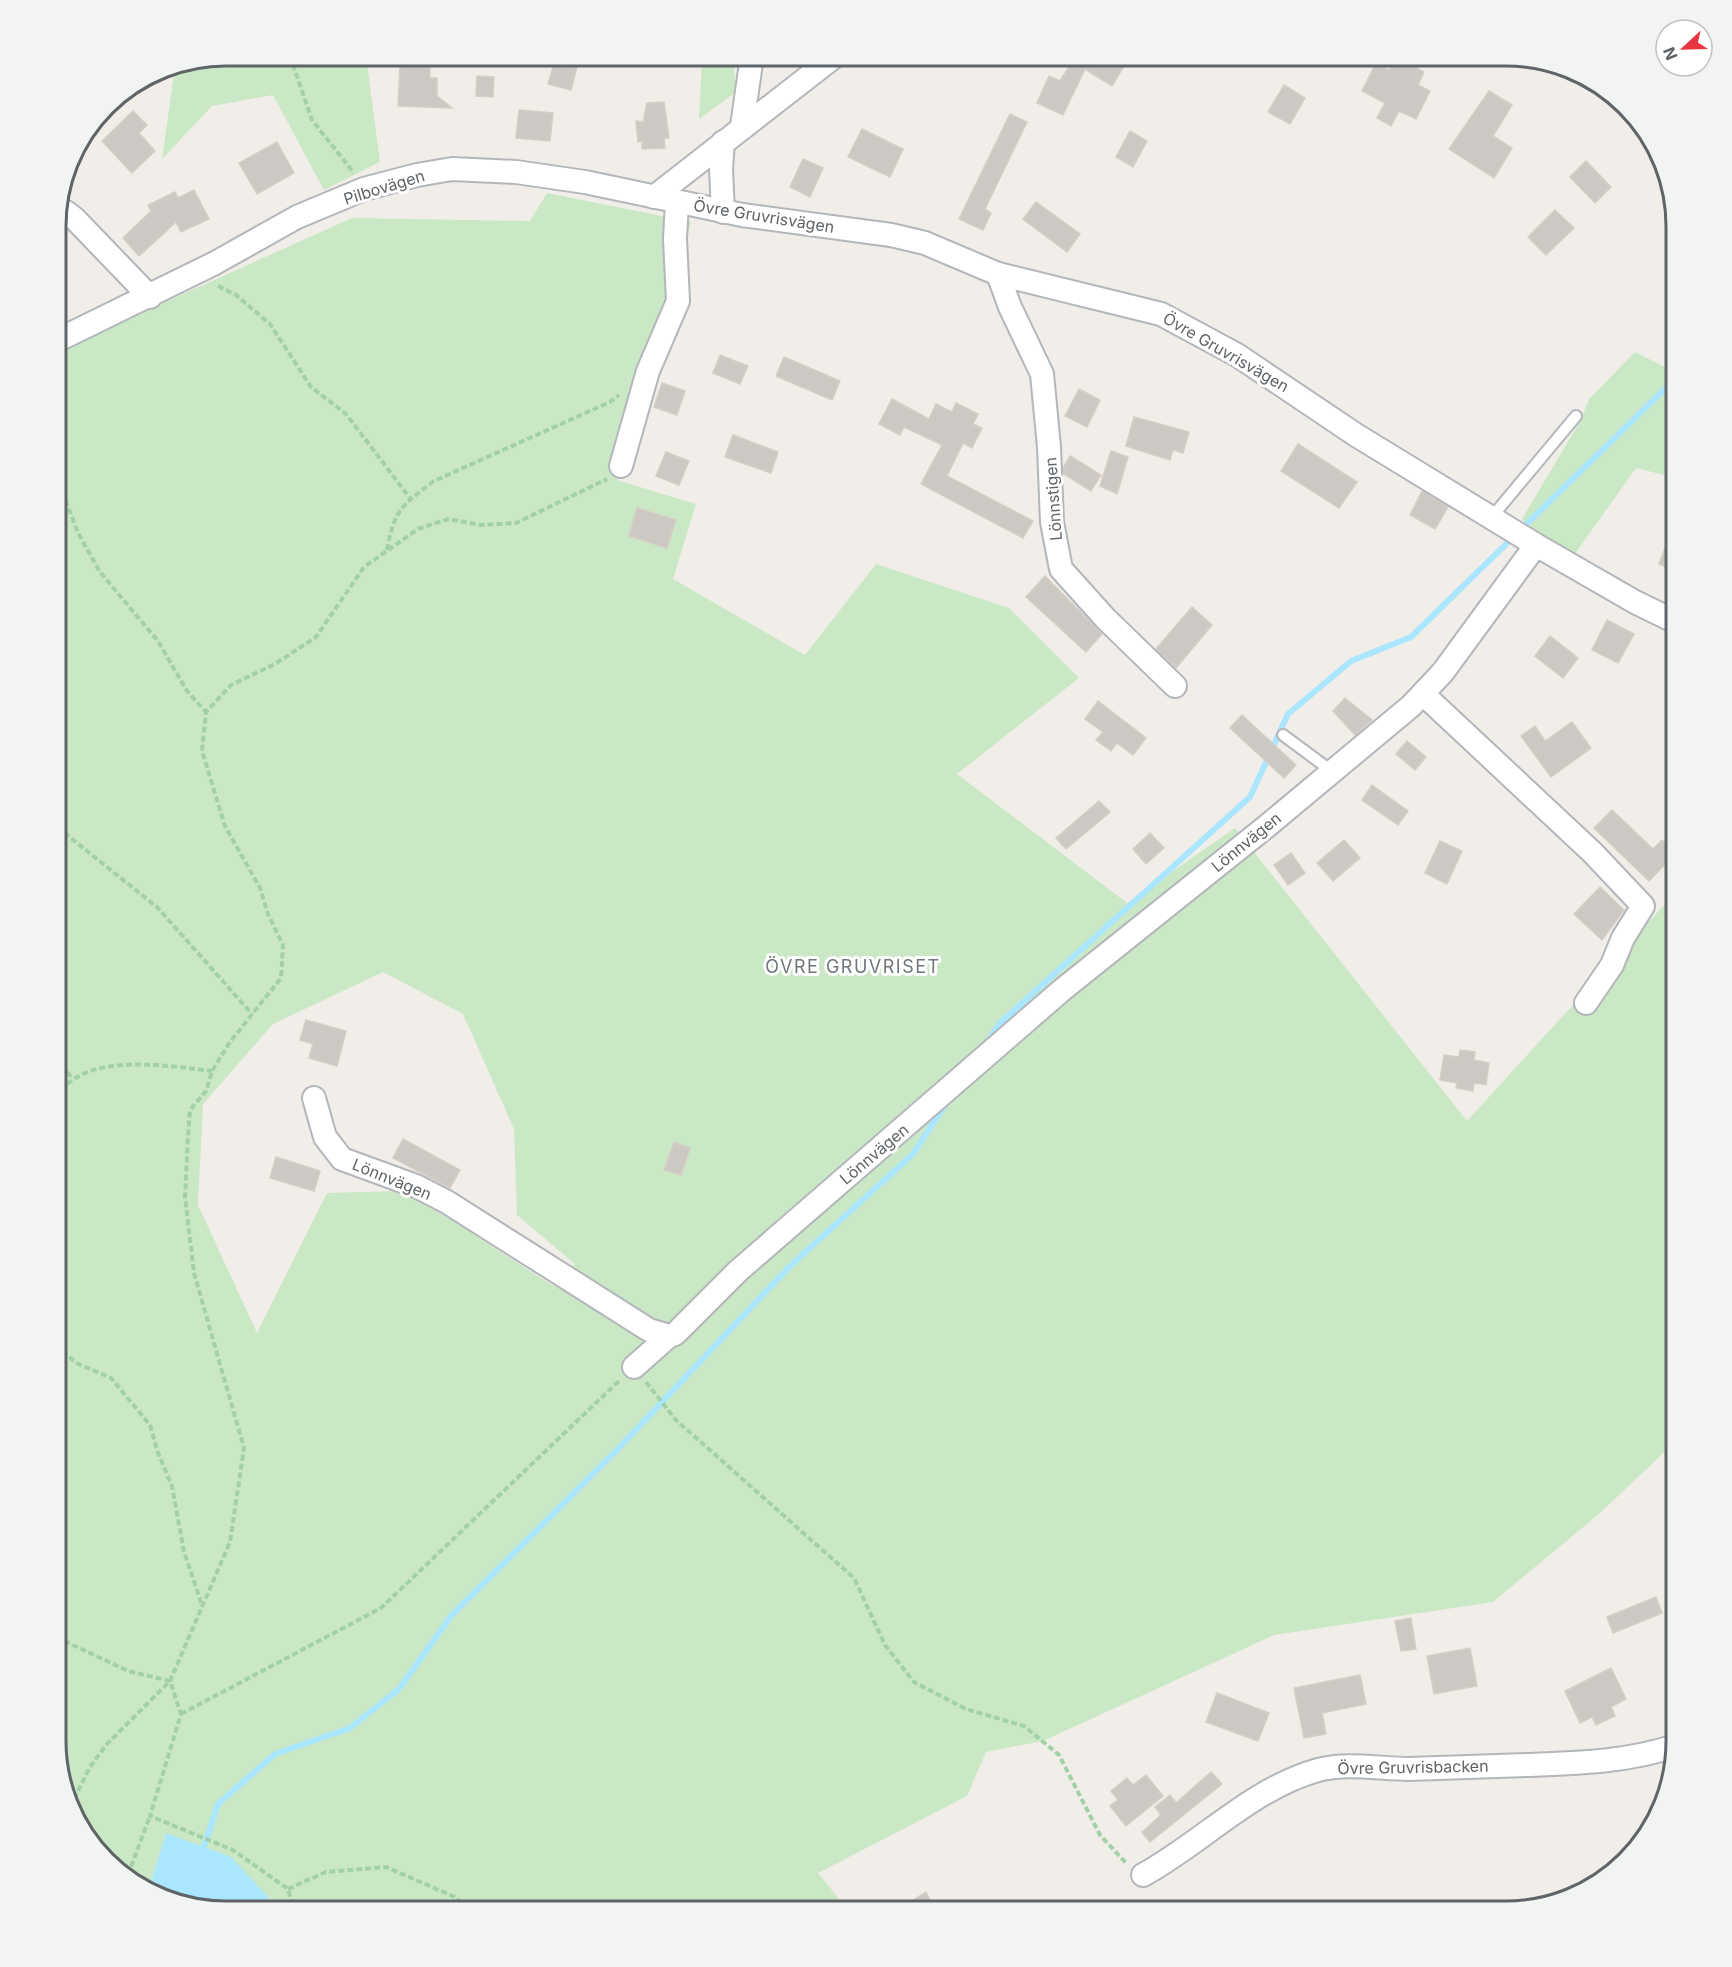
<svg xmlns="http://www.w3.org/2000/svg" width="1732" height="1967" font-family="Inter,sans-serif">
<rect width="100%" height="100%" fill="#f1ede8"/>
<!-- green -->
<g fill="#cae8c5" fill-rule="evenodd">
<polygon points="226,56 366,56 380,162 324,190 273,95 212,106 162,159 174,74 155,72 161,68"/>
<polygon points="633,56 733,56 736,92 699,119 702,60"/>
<path d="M547 193 691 222 617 480 696 504 673 579 805 655 876 564 1009 608 1079 678 957 774 1127 903 1235 828 1467 1121 1676 892V1441L1600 1513 1493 1602 1274 1635 1043 1741 986 1752 967 1796 818 1873 849 1911H267L269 1898 166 1833 148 1892 91 1845 64 1795 56 1741V351L352 218 530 221ZM383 972 463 1014 514 1129 517 1215 575 1264 553 1286 458 1224 401 1191 327 1193 257 1333 198 1205 203 1104 273 1024Z"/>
<polygon points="1635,352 1671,370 1676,365 1676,478 1636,468 1572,558 1543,542 1522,519 1579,423 1590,398"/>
</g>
<!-- water -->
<polygon fill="#aae6ff" points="166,1833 231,1857 269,1898 267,1911 226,1911 150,1894 148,1892"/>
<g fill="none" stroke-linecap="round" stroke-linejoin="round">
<!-- stream -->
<g stroke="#aae6ff" stroke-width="6">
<polyline points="986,1044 1000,1023 1250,797 1288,714 1351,661 1411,637 1676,378"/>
<polyline points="204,1846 218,1804 275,1754 350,1728 399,1689 451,1616 615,1452 789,1267 913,1154 947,1102"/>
</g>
</g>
<!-- building -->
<g fill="#ccc8c4" stroke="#d6cec6" stroke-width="1.5">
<polygon points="1062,56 1130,56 1112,86 1085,69 1063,115 1037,103 1049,76 1060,81 1072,62"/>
<polygon points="556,57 578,63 571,90 548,84"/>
<polygon points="1396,57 1424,72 1418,85 1430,91 1416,119 1399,111 1391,126 1377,118 1385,103 1362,91 1376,63 1389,70"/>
<polygon points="400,66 430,68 430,78 437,78 437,96 452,108 398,106"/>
<polygon points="477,76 494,77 493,97 476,96"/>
<polygon points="1284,85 1305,98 1290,124 1268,112"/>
<polygon points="1489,91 1512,105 1493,136 1512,148 1494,178 1449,149"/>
<polygon points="664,102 669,138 664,138 665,148 642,149 642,141 638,142 636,121 643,122 647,103"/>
<polygon points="519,110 553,113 550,141 516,138"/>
<polygon points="133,111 147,125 139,133 155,151 132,173 102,141"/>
<polygon points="1010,114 1027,122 985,209 991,213 983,230 959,219"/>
<polygon points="862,129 903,149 890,177 848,157"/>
<polygon points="1130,131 1147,141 1133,167 1116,157"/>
<polygon points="277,142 294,173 257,194 239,163"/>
<polygon points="803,159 823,168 810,197 790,187"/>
<polygon points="1586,161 1611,187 1595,203 1570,177"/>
<polygon points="194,190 209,219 181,232 176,222 139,256 123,238 151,211 148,205 175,192 178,198"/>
<polygon points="1036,202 1080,234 1067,252 1023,219"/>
<polygon points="1555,210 1574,228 1546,255 1528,237"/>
<polygon points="720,355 748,366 740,384 713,373"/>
<polygon points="784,357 840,381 832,400 776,376"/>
<polygon points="662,383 685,391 677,415 654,407"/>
<polygon points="1079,389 1100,400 1087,427 1065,416"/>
<polygon points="892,399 929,419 936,404 952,412 956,403 978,414 973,424 982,428 972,448 963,443 947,476 1033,521 1023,538 921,484 942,445 904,427 900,435 879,424"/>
<polygon points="1134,417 1189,432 1183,453 1173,450 1170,460 1126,446"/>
<polygon points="733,435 778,452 771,473 725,457"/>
<polygon points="1298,444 1357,482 1339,508 1281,471"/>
<polygon points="1111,451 1128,457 1117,494 1100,486"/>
<polygon points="666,452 689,461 679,485 656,476"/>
<polygon points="1070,456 1101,475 1091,491 1064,474 1063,468"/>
<polygon points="1422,491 1448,507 1435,529 1410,515"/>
<polygon points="637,508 676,520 667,548 629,536"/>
<polygon points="1675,521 1676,521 1676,571 1659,564"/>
<polygon points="1045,576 1102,634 1086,652 1026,597"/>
<polygon points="1192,607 1212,625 1176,668 1156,649"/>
<polygon points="1607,620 1634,634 1618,663 1592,650"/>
<polygon points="1550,636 1578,658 1563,678 1535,656"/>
<polygon points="1345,698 1372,720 1355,735 1333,711"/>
<polygon points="1098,701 1146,738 1133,755 1117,743 1111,751 1096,740 1103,732 1085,719"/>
<polygon points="1242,715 1296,765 1284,778 1230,728"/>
<polygon points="1572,722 1591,748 1551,777 1521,736 1535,726 1545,741"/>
<polygon points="1407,741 1426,757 1415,770 1396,754"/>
<polygon points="1372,785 1408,811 1398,825 1362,800"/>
<polygon points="1099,801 1110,812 1066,849 1056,838"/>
<polygon points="1612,810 1653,849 1662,840 1676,853 1649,881 1594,828"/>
<polygon points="1150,833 1164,848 1146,864 1133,849"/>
<polygon points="1344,840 1360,858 1333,881 1317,863"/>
<polygon points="1440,841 1462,851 1447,884 1425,873"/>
<polygon points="1291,853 1305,873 1288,885 1274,865"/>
<polygon points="1600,887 1624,910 1602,940 1574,914"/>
<polygon points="306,1020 346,1031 337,1066 309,1058 313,1044 300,1040"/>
<polygon points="1460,1050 1475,1052 1474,1060 1489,1063 1486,1085 1474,1083 1473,1091 1456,1088 1457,1083 1440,1080 1444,1055 1459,1057"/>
<polygon points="403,1139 460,1170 450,1188 393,1158"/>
<polygon points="674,1142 690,1148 681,1175 664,1170"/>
<polygon points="276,1157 320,1171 314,1191 270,1178"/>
<polygon points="1656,1597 1662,1613 1613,1633 1607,1617"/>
<polygon points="1411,1618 1416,1649 1401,1651 1395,1621"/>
<polygon points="1470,1648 1477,1686 1434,1694 1427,1656"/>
<polygon points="1611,1668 1626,1699 1611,1707 1615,1716 1596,1725 1592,1717 1580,1723 1565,1691"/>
<polygon points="1360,1675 1366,1704 1322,1713 1326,1734 1304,1738 1294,1688"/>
<polygon points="1217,1693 1269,1713 1258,1741 1206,1722"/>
<polygon points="1211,1772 1222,1784 1150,1842 1142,1832 1161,1815 1155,1807 1170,1795 1176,1803"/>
<polygon points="1146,1775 1163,1796 1126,1826 1110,1806 1118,1800 1111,1791 1127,1778 1133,1785"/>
<polygon points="926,1892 936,1911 919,1911 913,1900"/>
</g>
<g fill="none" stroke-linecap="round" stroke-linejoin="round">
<defs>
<g id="service">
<polyline points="1491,518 1576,416"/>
<polyline points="1283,735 1333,772"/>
</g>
<g id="minor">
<polyline points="742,126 752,56"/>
<polyline points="723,142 721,169 723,212"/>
<polyline points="654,197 835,56"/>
<polyline points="57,212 66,212 75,219 150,297"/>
<polyline points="998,274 1010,307 1042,374 1049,447 1052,522 1061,569 1105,618 1175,686"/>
<polyline points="56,341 215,263 297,217 364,189 417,175 452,169 516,172 585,182 742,215 891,235 925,243 998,274 1161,314 1237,355 1356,435 1536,545 1635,602 1676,622"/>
<polyline points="621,466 648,371 678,301 675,239 677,202"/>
<polyline points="1423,694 1593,853 1643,906 1623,938 1612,965 1586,1003"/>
<polyline points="314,1098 325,1137 342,1159 416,1186 447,1202 649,1330 669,1336 675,1334 738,1271 1062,990 1267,826 1411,706 1443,672 1536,545"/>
<polyline points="634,1367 669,1336"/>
<path d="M1143 1875C1203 1842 1251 1789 1318 1770 1347 1762 1379 1769 1409 1769 1448 1768 1488 1766 1527 1765 1578 1763 1626 1762 1675 1746"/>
</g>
</defs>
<!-- service casing -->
<use href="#service" stroke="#b3b6ba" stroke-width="14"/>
<!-- minor casing -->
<use href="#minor" stroke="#b3b6ba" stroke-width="26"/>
<!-- path -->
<g stroke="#a2d1a7" stroke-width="4" stroke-dasharray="6 3" stroke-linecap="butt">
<polyline points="290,56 312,120 354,173"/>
<polyline points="218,286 236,295 270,324 311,387 346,414 410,498"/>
<polyline points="56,475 78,533 100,572 158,641 187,691 206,712"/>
<path d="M387 550C394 510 402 505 434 481L610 402 619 395"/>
<polyline points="56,831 62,831 157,907 252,1014"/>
<polyline points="56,1058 73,1079"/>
<path d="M56 1098C83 1050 168 1066 212 1071"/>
<polyline points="56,1345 76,1363 111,1378 150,1425 158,1453 172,1486 184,1552 202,1605"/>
<polyline points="646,1382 676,1420 854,1578 885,1645 914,1682 966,1709 1024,1726 1059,1755 1100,1835 1126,1863"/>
<polyline points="56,1637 128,1671 170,1681 181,1714 150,1816 233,1850 288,1889 294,1911"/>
<polyline points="181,1714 381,1608 621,1379"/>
<polyline points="70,1807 90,1767 107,1744 170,1681 230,1542 244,1448 194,1273 185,1197 188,1136 190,1110 206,1091 212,1071 230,1042 281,978 283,945 268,914 260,888 225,826 202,751 206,712 231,685 275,664 316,637 364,567 418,529 448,519 481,525 516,523 607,479"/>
<polyline points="128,1875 150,1816"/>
<polyline points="288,1889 326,1872 386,1867 455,1897 471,1911"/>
</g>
<!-- service -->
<use href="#service" stroke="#fff" stroke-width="10"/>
<!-- minor -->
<use href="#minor" stroke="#fff" stroke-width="22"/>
</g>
<g text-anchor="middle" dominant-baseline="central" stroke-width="6" stroke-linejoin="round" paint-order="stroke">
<!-- street labels -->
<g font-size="16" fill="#5f6468" stroke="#fff">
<text transform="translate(384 187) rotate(-17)">Pilbovägen</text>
<text transform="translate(764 216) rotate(9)">Övre Gruvrisvägen</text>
<text transform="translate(1226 352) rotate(30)">Övre Gruvrisvägen</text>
<text transform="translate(1053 499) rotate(-94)">Lönnstigen</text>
<text transform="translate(1246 842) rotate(-39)">Lönnvägen</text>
<text transform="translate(874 1154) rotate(-40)">Lönnvägen</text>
<text transform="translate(392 1179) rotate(22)">Lönnvägen</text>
<text transform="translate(1413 1767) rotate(-1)">Övre Gruvrisbacken</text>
</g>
<!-- neighbourhood labels -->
<g font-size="18" letter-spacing="1.5" fill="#70767a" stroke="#fff">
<text x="853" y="966">ÖVRE GRUVRISET</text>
</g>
</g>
<!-- crop -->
<path d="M0 0H1732V1967H0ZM226 66H1506A160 160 0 0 1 1666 226V1741A160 160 0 0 1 1506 1901H226A160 160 0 0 1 66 1741V226A160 160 0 0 1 226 66Z" fill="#f2f3f3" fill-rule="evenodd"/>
<path fill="none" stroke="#5f6468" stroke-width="3" d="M226 66H1506A160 160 0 0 1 1666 226V1741A160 160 0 0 1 1506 1901H226A160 160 0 0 1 66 1741V226A160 160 0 0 1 226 66Z"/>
<!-- north arrow -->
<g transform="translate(1684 48) rotate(248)"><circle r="28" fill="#ffffff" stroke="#bfc1c3" stroke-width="1.5"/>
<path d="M0-4.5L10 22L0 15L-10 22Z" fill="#ea3542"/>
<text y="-9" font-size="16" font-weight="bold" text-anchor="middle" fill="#5f6468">N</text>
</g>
</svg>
